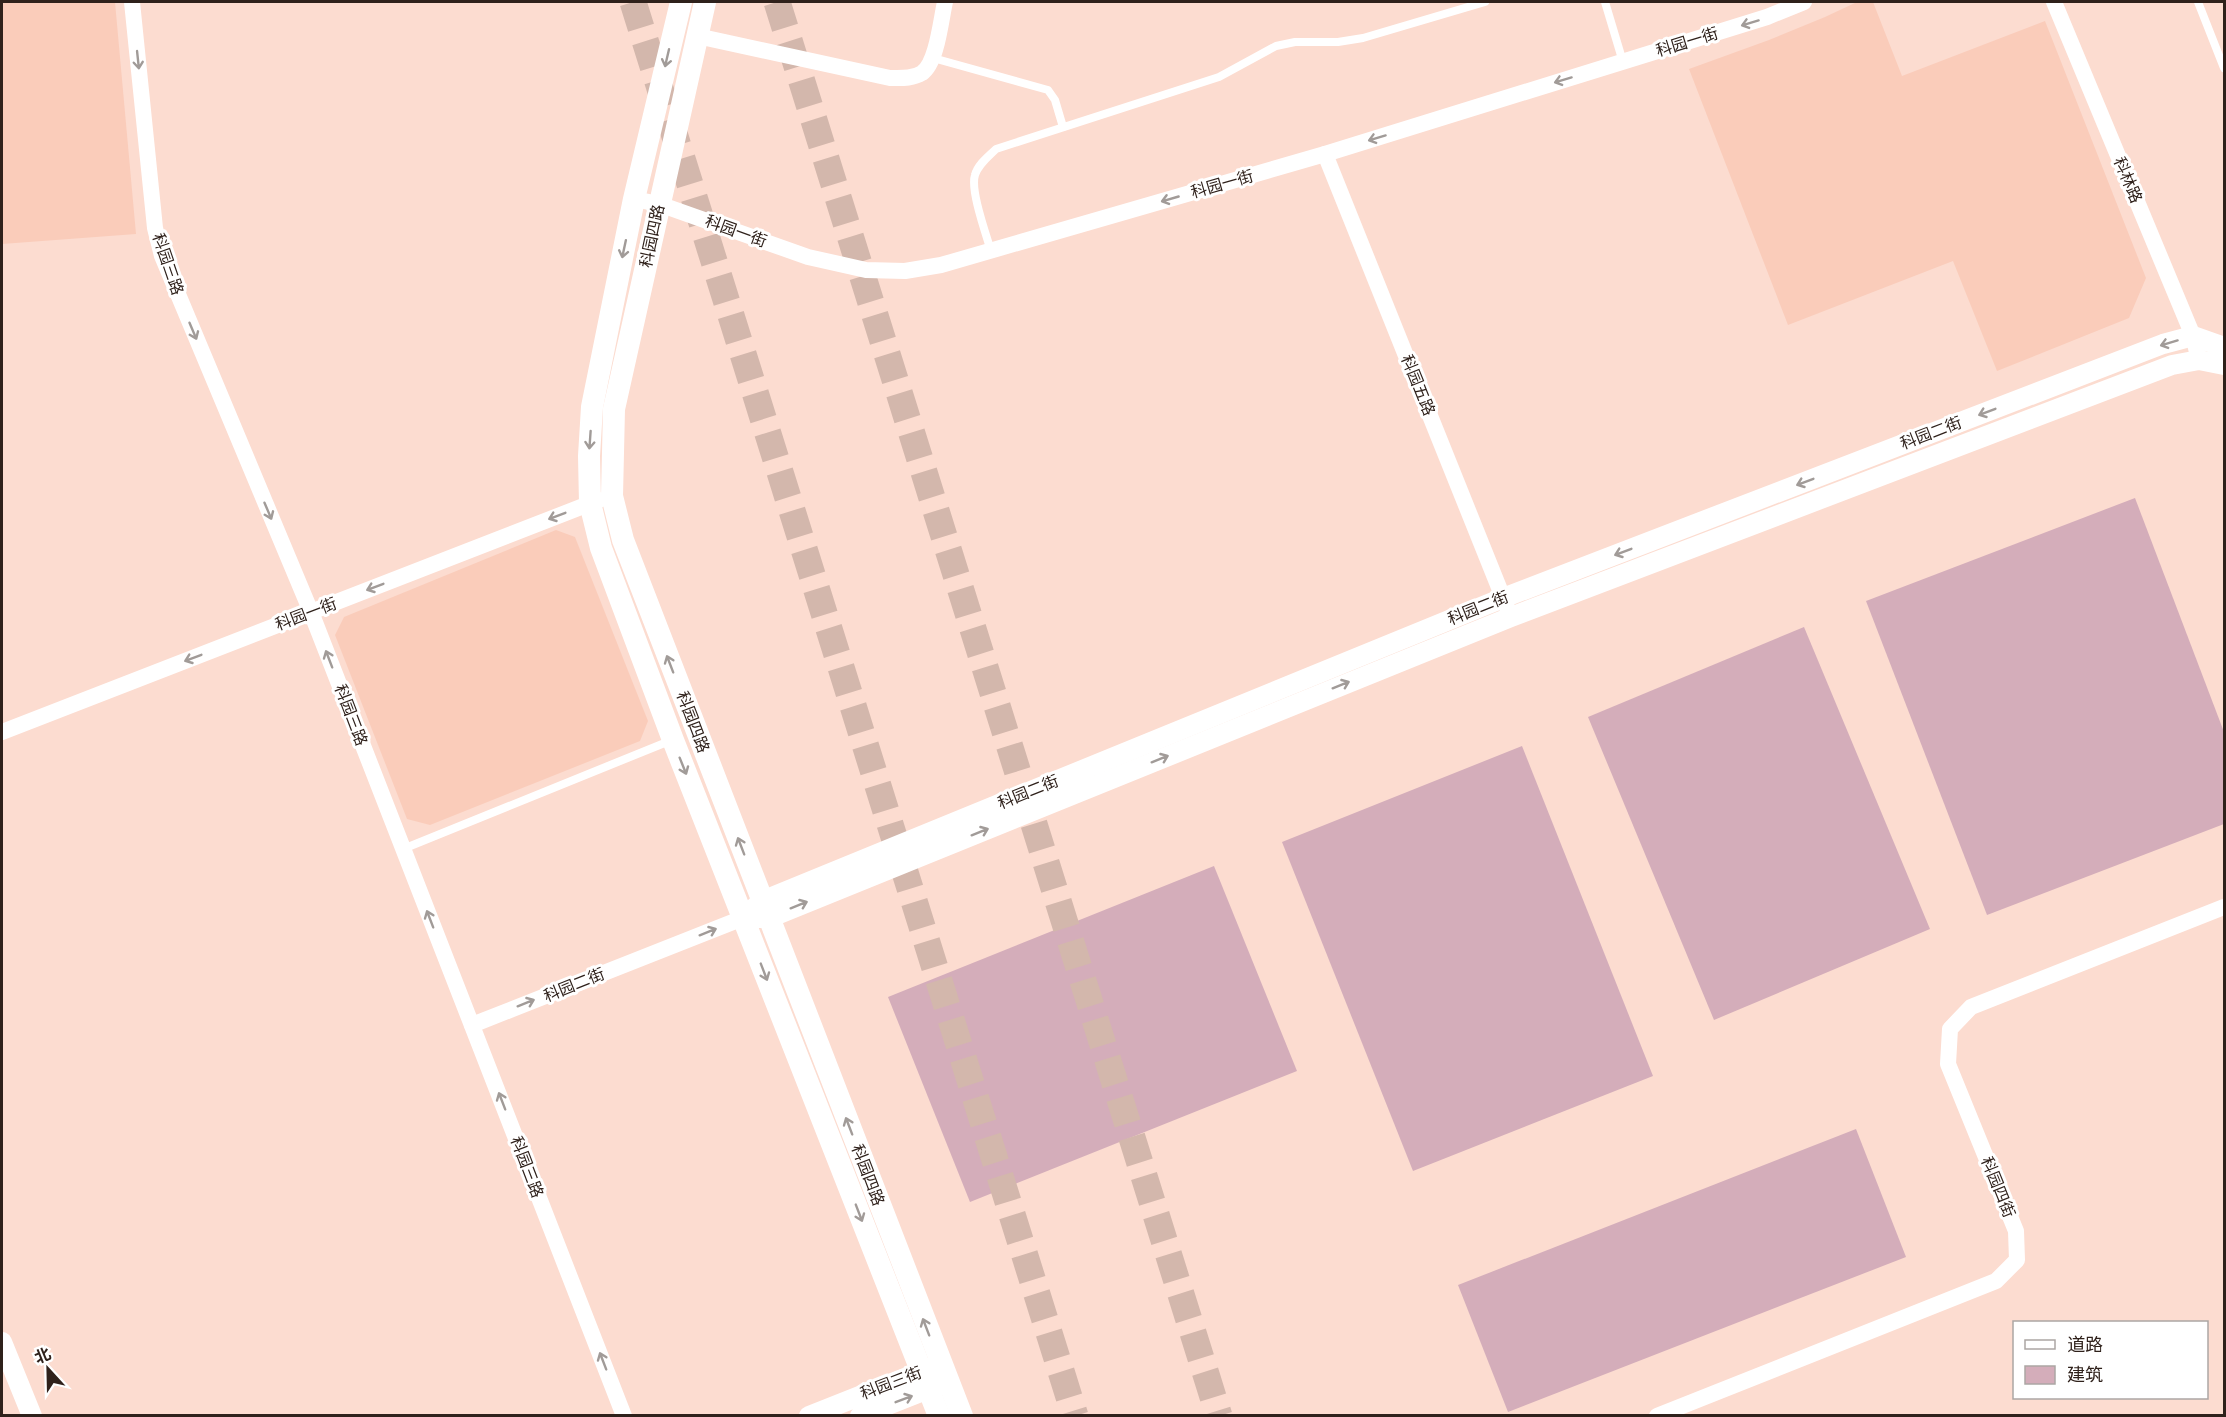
<svg xmlns="http://www.w3.org/2000/svg" width="2226" height="1417" font-family="Raleway,'Noto Sans SC',sans-serif">
<rect width="100%" height="100%" fill="#fcdcd0"/>
<!-- built -->
<g fill="#faccba">
<polygon points="2,2 115,2 136,234 2,244"/>
<polygon points="1857,2 1873,2 1902,76 2045,21 2146,278 2129,318 1997,371 1953,261 1788,325 1689,69 1769,40 1825,17"/>
<polygon points="556,530 575,537 648,721 640,741 430,825 407,819 335,635 344,617"/>
</g>
<!-- building -->
<g fill="#d4adba">
<polygon points="2135,498 2224,732 2224,824 1987,915 1866,601"/>
<polygon points="1804,627 1930,929 1714,1020 1588,717"/>
<polygon points="1522,746 1653,1076 1413,1171 1282,842"/>
<polygon points="1214,866 1297,1071 970,1202 888,997"/>
<polygon points="1856,1129 1906,1257 1508,1412 1458,1285"/>
</g>
<g fill="none" stroke-linecap="round" stroke-linejoin="round">
<!-- trunk-tunnel -->
<g stroke="#d3b7ac" stroke-width="27" stroke-dasharray="27 14" stroke-linecap="butt">
<polyline points="633,2 1075,1416"/>
<polyline points="777,2 1219,1416"/>
</g>
<!-- service -->
<g stroke="#fff" stroke-width="8">
<polyline points="1605,2 1623,62"/>
<polyline points="2198,2 2224,68"/>
<polyline points="933,58 1048,90 1055,100 1063,127"/>
<path d="M991 251C986 234 970 190 975 175 978 164 989 156 996 149L1219 77 1276 46 1295 42H1338L1363 38 1485 2"/>
<polyline points="403,849 672,740"/>
</g>
<!-- minor -->
<g stroke="#fff" stroke-width="16">
<polyline points="132,2 155,228 162,256 311,612 624,1416"/>
<polyline points="2054,2 2193,336 2199,360"/>
<path d="M697 36 890 78C901 78 912 79 922 73 937 63 941 19 945 2"/>
<polyline points="1325,154 1508,610"/>
<polyline points="634,199 659,204 808,257 866,270 905,271 941,265 1325,154 1767,17 1804,2"/>
<polyline points="2,732 599,500"/>
<polyline points="472,1025 743,918"/>
<polyline points="1657,1416 1996,1281 2017,1260 2016,1231 1948,1064 1950,1029 1971,1007 2224,907"/>
</g>
<!-- tertiary -->
<g stroke="#fff" stroke-width="20">
<polyline points="743,918 762,901 1503,598 2163,344 2193,336 2224,347"/>
<polyline points="755,918 769,918 1511,617 2172,365 2199,360 2224,365"/>
<polyline points="2,1342 32,1416"/>
<polyline points="809,1416 935,1366"/>
<polyline points="860,1416 941,1384"/>
</g>
<!-- secondary -->
<g stroke="#fff" stroke-width="22">
<polyline points="681,2 634,199 592,407 589,456 590,503 601,548 673,740 939,1416"/>
<polyline points="705,2 614,409 612,496 623,540 962,1416"/>
</g>
</g>
<!-- one-way arrows -->
<defs><path id="oneway-shaft" d="M-6 0H5M1.5-3L5.5 0L1.5 3" fill="none" stroke-width="1.6" stroke-linecap="round" stroke-linejoin="round" transform="scale(1.5)"/></defs>
<g stroke="#a19b98">
<use href="#oneway-shaft" transform="translate(1750 23) rotate(163)"/>
<use href="#oneway-shaft" transform="translate(667 58) rotate(103)"/>
<use href="#oneway-shaft" transform="translate(138 60) rotate(84)"/>
<use href="#oneway-shaft" transform="translate(1563 80) rotate(163)"/>
<use href="#oneway-shaft" transform="translate(1377 138) rotate(163)"/>
<use href="#oneway-shaft" transform="translate(1170 199) rotate(164)"/>
<use href="#oneway-shaft" transform="translate(624 249) rotate(102)"/>
<use href="#oneway-shaft" transform="translate(193 331) rotate(67)"/>
<use href="#oneway-shaft" transform="translate(2169 343) rotate(163)"/>
<use href="#oneway-shaft" transform="translate(1987 412) rotate(159)"/>
<use href="#oneway-shaft" transform="translate(590 440) rotate(94)"/>
<use href="#oneway-shaft" transform="translate(1805 482) rotate(159)"/>
<use href="#oneway-shaft" transform="translate(268 511) rotate(67)"/>
<use href="#oneway-shaft" transform="translate(557 516) rotate(159)"/>
<use href="#oneway-shaft" transform="translate(1623 552) rotate(159)"/>
<use href="#oneway-shaft" transform="translate(375 587) rotate(159)"/>
<use href="#oneway-shaft" transform="translate(193 658) rotate(159)"/>
<use href="#oneway-shaft" transform="translate(329 659) rotate(-111)"/>
<use href="#oneway-shaft" transform="translate(670 664) rotate(-111)"/>
<use href="#oneway-shaft" transform="translate(1341 685) rotate(-22)"/>
<use href="#oneway-shaft" transform="translate(1160 759) rotate(-22)"/>
<use href="#oneway-shaft" transform="translate(683 766) rotate(68)"/>
<use href="#oneway-shaft" transform="translate(980 832) rotate(-22)"/>
<use href="#oneway-shaft" transform="translate(741 846) rotate(-111)"/>
<use href="#oneway-shaft" transform="translate(799 905) rotate(-22)"/>
<use href="#oneway-shaft" transform="translate(430 919) rotate(-111)"/>
<use href="#oneway-shaft" transform="translate(708 932) rotate(-22)"/>
<use href="#oneway-shaft" transform="translate(764 972) rotate(69)"/>
<use href="#oneway-shaft" transform="translate(526 1003) rotate(-22)"/>
<use href="#oneway-shaft" transform="translate(502 1101) rotate(-111)"/>
<use href="#oneway-shaft" transform="translate(849 1126) rotate(-111)"/>
<use href="#oneway-shaft" transform="translate(859 1213) rotate(69)"/>
<use href="#oneway-shaft" transform="translate(926 1327) rotate(-111)"/>
<use href="#oneway-shaft" transform="translate(603 1361) rotate(-111)"/>
<use href="#oneway-shaft" transform="translate(904 1399) rotate(-21)"/>
</g>
<g text-anchor="middle" dominant-baseline="central" stroke-width="6" stroke-linejoin="round" paint-order="stroke">
<!-- street labels -->
<g font-size="16" fill="#2f211b" stroke="#fff">
<text transform="translate(1687 42) rotate(-17)">科园一街</text>
<text transform="translate(2128 180) rotate(67)">科林路</text>
<text transform="translate(1222 184) rotate(-16)">科园一街</text>
<text transform="translate(736 231) rotate(20)">科园一街</text>
<text transform="translate(652 236) rotate(-78)">科园四路</text>
<text transform="translate(168 264) rotate(71)">科园三路</text>
<text transform="translate(1418 385) rotate(68)">科园五路</text>
<text transform="translate(1931 433) rotate(-21)">科园二街</text>
<text transform="translate(1478 608) rotate(-22)">科园二街</text>
<text transform="translate(306 614) rotate(-21)">科园一街</text>
<text transform="translate(351 715) rotate(69)">科园三路</text>
<text transform="translate(693 722) rotate(69)">科园四路</text>
<text transform="translate(1028 792) rotate(-22)">科园二街</text>
<text transform="translate(574 985) rotate(-22)">科园二街</text>
<text transform="translate(527 1167) rotate(69)">科园三路</text>
<text transform="translate(868 1175) rotate(69)">科园四路</text>
<text transform="translate(1998 1187) rotate(68)">科园四街</text>
<text transform="translate(891 1383) rotate(-21)">科园三街</text>
</g>
</g>
<!-- border -->
<rect width="2226" height="1417" fill="none" stroke="#2f211b" stroke-width="6"/>
<!-- legend -->
<rect x="2013" y="1321" width="195" height="78" fill="#ffffff" stroke="#aca6a4" stroke-width="1.5"/>
<rect x="2025" y="1340" width="30" height="9" fill="#ffffff" stroke="#aca6a4" stroke-width="1.5"/>
<text x="2067" y="1351" font-size="18" fill="#2f211b">道路</text>
<rect x="2025" y="1366" width="30" height="18" fill="#d4adba" stroke="#aca6a4" stroke-width="1.5"/>
<text x="2067" y="1381" font-size="18" fill="#2f211b">建筑</text>
<!-- north arrow -->
<g transform="translate(48 1369) rotate(338)" stroke="#ffffff" stroke-width="4.5" paint-order="stroke">
<path d="M0-4.5L10 22L0 15L-10 22Z" fill="#2f211b"/>
<text y="-9" font-size="16" font-weight="bold" text-anchor="middle" fill="#2f211b">北</text>
</g>
</svg>
